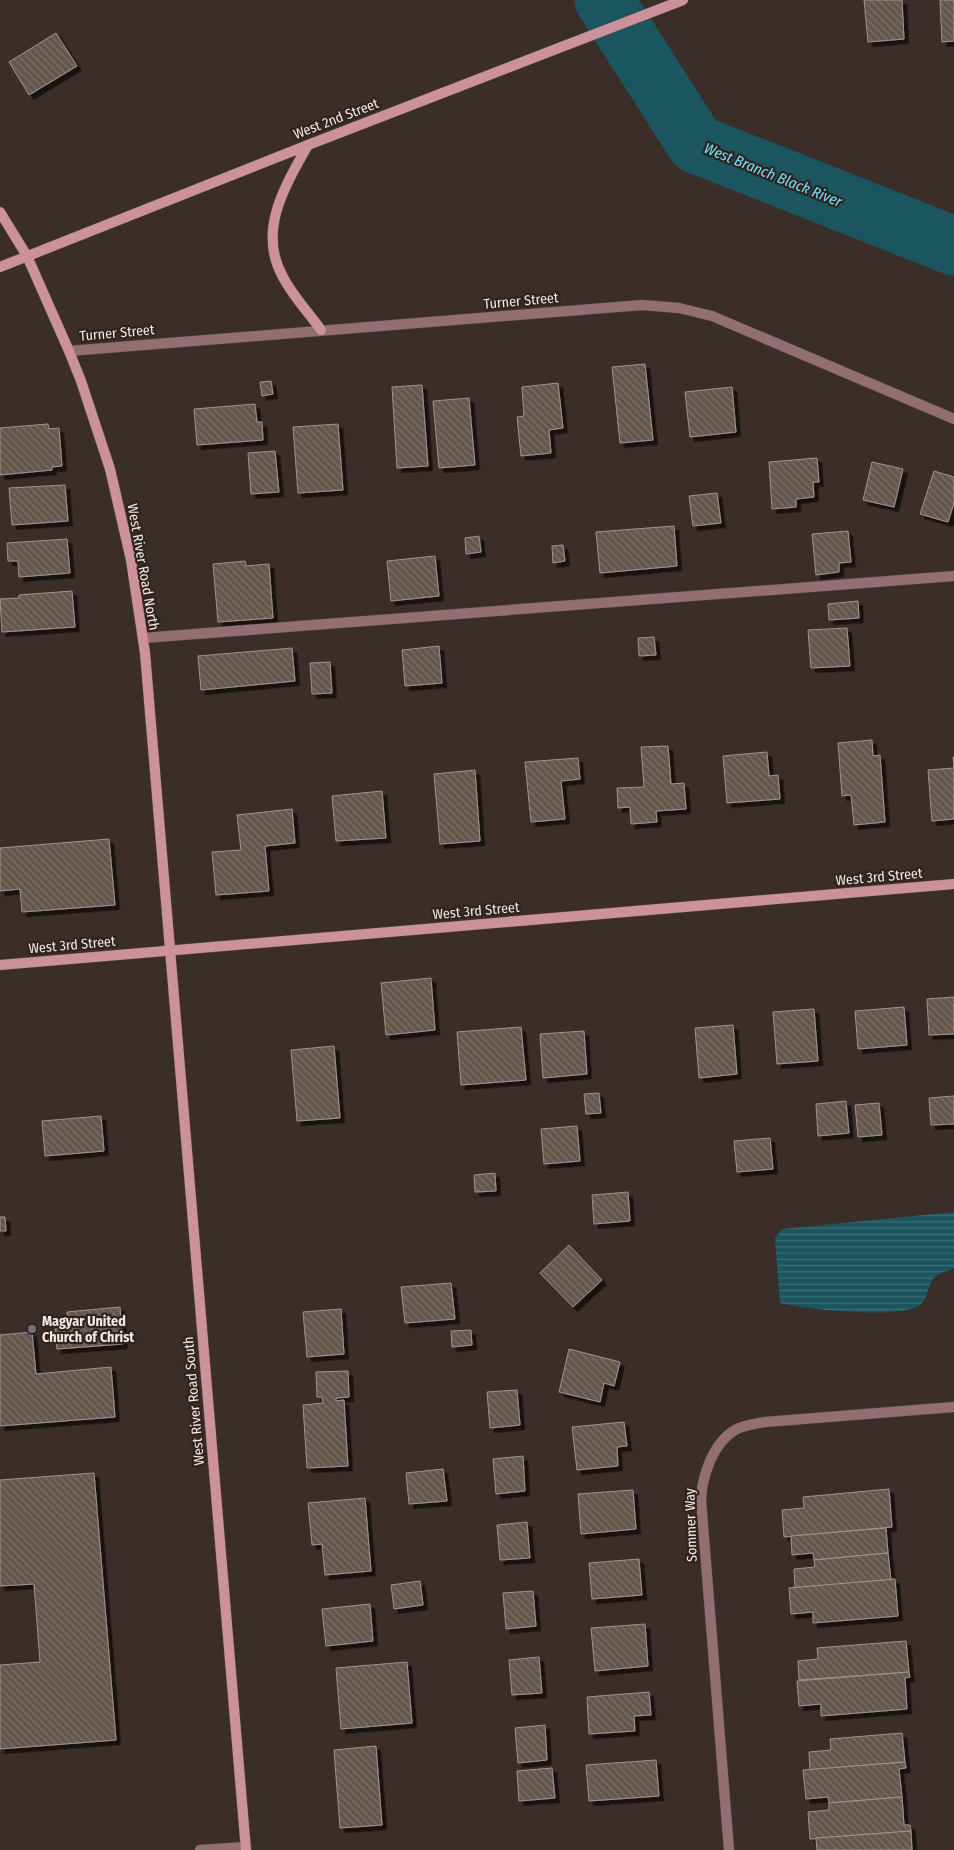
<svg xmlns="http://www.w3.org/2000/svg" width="954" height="1850" font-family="'Fira Sans Condensed',sans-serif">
<defs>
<pattern id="water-rules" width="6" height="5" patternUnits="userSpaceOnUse" patternTransform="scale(1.25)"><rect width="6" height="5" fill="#1a5560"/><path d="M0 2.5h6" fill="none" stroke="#3c6e77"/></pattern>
<pattern id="building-back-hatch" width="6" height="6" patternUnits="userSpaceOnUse" patternTransform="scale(1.25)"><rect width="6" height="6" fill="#64574d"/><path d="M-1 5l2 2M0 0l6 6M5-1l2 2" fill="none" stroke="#7b6f67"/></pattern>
<filter id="shadow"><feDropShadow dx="4.5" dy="4.5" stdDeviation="0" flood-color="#0009"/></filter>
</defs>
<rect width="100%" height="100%" fill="#3b2d28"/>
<!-- water -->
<path fill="url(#water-rules)" d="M954 1212V1268C949 1271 941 1272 936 1276 928 1282 928 1299 920 1305 901 1320 804 1309 780 1303L775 1238 782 1229Z"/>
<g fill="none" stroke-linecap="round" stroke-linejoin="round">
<!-- river -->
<polyline stroke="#1a5560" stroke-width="59" points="604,0 696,144 954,246"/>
</g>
<!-- building -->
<g fill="url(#building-back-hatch)" stroke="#a39489" filter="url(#shadow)">
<polygon points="864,0 902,0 904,39 868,42"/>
<polygon points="940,0 954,0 954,41 942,42"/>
<polygon points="56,33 77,66 29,95 9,62"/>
<polygon points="645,364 653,440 620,443 612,367"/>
<polygon points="271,381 273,394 262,396 260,382"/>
<polygon points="558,383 563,428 549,430 551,453 521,456 517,417 524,416 522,387"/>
<polygon points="422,385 428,466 397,468 392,387"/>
<polygon points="732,387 736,432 690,437 685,392"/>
<polygon points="469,398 475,465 439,468 433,401"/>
<polygon points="255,404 257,422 262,422 263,440 197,445 194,409"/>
<polygon points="48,424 49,429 59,428 62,466 52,467 52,470 0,475 0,428"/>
<polygon points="338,424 343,490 298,493 293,427"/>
<polygon points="275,451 279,492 251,494 248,453"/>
<polygon points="817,458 819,482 813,482 814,497 796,499 796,507 772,509 769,462"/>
<polygon points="872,462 903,469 894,507 863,500"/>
<polygon points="934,471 954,477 954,503 948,522 920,514"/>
<polygon points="65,485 68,521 12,525 9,488"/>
<polygon points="717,493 721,523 693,526 689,496"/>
<polygon points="674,526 677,566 600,573 596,532"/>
<polygon points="848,531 851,562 839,563 839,572 816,575 812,534"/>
<polygon points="479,536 481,552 466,554 465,538"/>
<polygon points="67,539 70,573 19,577 18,561 8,561 7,543"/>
<polygon points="563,545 565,561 553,563 552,546"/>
<polygon points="435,556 439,596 391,601 387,561"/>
<polygon points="245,561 246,566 269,564 273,618 218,622 213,564"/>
<polygon points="72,591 75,627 2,632 0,599 19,598 19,595"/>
<polygon points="858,601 859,618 829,620 828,604"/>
<polygon points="847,628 850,666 811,668 808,630"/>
<polygon points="654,637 656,655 639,656 638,638"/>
<polygon points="439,646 442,683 405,686 402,650"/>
<polygon points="292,648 295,681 201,690 198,656"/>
<polygon points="330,662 332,693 312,694 310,663"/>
<polygon points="872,740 873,756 880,755 885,822 854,825 851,795 842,796 838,743"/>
<polygon points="668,746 671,784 684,783 686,809 656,811 657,822 631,824 630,807 618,808 617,788 644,787 641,747"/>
<polygon points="767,752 769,776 778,775 780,799 727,803 723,756"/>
<polygon points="953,757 954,757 954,819 932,821 928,770 954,768"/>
<polygon points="578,758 580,779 561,781 565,819 531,822 525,762"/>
<polygon points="475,770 480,841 440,844 434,774"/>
<polygon points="382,791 386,838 336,841 332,796"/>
<polygon points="292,809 295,843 265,846 269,891 216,895 212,852 241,850 237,815"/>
<polygon points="109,839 115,905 22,912 20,889 0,891 0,848"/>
<polygon points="431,978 435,1030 386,1035 381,983"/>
<polygon points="954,997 954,1034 929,1035 927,999"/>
<polygon points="904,1007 907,1045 858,1049 855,1011"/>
<polygon points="814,1009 818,1061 777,1064 773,1012"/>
<polygon points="733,1025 737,1074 699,1078 695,1028"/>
<polygon points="521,1027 526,1080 461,1085 457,1032"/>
<polygon points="584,1031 587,1074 543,1078 540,1034"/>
<polygon points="334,1046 340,1118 297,1121 291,1050"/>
<polygon points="599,1093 601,1113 586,1114 584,1094"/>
<polygon points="954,1096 954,1124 931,1125 929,1098"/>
<polygon points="846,1101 849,1133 818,1136 816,1104"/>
<polygon points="879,1103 882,1135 858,1137 855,1105"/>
<polygon points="101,1116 104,1151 45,1156 42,1121"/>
<polygon points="577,1126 580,1161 544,1164 541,1129"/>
<polygon points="770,1138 773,1169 737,1172 734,1141"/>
<polygon points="495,1173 496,1191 475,1192 474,1175"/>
<polygon points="628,1192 630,1221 594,1224 592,1195"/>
<polygon points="0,1217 5,1217 6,1231 0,1231"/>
<polygon points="569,1245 602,1280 573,1307 540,1273"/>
<polygon points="451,1283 455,1319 405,1323 401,1287"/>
<polygon points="120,1307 123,1344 57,1349 55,1329 68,1328 67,1312"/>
<polygon points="341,1309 344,1354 307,1357 303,1312"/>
<polygon points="471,1330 472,1345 452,1347 451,1331"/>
<polygon points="32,1332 36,1374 111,1367 115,1417 0,1426 0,1335"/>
<polygon points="569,1349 620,1362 614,1386 604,1383 600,1402 559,1392"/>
<polygon points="348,1371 349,1397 336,1398 336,1401 344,1400 348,1466 307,1468 303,1405 323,1403 322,1397 317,1397 316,1372"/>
<polygon points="517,1390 520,1425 490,1428 487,1392"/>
<polygon points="624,1422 627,1446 617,1447 618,1466 577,1470 572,1427"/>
<polygon points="523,1456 525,1491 496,1494 493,1459"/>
<polygon points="443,1469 447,1501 409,1504 406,1473"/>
<polygon points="94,1473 116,1740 0,1749 0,1665 40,1662 34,1584 0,1586 0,1480"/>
<polygon points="889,1489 892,1527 784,1537 782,1510 804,1508 803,1497"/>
<polygon points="633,1490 636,1529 581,1534 578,1494"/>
<polygon points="365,1498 371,1571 325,1575 322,1544 312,1545 308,1503"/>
<polygon points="527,1522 530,1558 500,1560 497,1525"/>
<polygon points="886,1528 888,1553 814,1560 813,1553 792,1555 791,1536"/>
<polygon points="888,1553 891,1580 795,1588 794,1569 815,1567 814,1560"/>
<polygon points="639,1559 642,1595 592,1599 589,1563"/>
<polygon points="895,1579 898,1616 813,1623 813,1612 791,1614 789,1588"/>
<polygon points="420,1581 423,1605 394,1609 391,1585"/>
<polygon points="533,1591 536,1626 506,1629 503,1593"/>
<polygon points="370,1604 373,1641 326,1646 322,1609"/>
<polygon points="645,1624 648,1666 595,1671 591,1628"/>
<polygon points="906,1641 909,1672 799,1680 798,1661 818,1659 817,1648"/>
<polygon points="539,1657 542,1693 512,1695 509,1660"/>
<polygon points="407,1662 412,1723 341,1729 336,1668"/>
<polygon points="909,1672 910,1677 905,1678 907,1709 821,1716 821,1704 799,1706 797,1681"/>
<polygon points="649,1692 651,1715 634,1716 635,1731 589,1734 587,1697"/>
<polygon points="545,1725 547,1760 518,1763 515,1728"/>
<polygon points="902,1733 905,1762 810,1770 809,1752 831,1750 830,1739"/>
<polygon points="376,1746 382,1825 340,1828 334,1750"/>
<polygon points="656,1760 659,1796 589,1801 586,1765"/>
<polygon points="905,1762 906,1768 899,1769 902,1797 829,1803 828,1797 806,1799 803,1770"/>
<polygon points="552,1768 555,1798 519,1801 517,1771"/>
<polygon points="902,1797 904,1825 910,1825 911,1831 810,1839 808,1812 829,1810 829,1803"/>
<polygon points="911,1831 912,1850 817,1850 816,1838"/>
</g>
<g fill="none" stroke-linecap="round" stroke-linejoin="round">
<defs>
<polyline id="service" points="143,638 954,576"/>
<g id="minor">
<polyline points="69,351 642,305 679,308 712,316 954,419"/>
<polyline points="200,1850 245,1847"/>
<path d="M729 1850 701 1500C702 1476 713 1443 735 1430 744 1425 755 1424 765 1422L954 1407"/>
</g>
<g id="secondary">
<path d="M308 145C285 186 257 231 283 277 292 295 309 313 321 330"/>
<polyline points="0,212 27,256 69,351 81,381 110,469 131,560 145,653 246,1850"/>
<polyline points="0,267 308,145 683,0"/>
<polyline points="0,965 954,884"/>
</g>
</defs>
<!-- service casing -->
<use href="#service" stroke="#584b46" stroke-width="11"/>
<!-- minor casing -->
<use href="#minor" stroke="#584b46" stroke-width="11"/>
<!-- secondary casing -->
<use href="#secondary" stroke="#584b46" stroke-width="11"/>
<!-- service -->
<use href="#service" stroke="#936f75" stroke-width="10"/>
<!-- minor -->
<use href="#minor" stroke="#936f75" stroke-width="10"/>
<!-- secondary -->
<use href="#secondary" stroke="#cb929b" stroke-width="10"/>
</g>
<!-- markers -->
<circle fill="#6b7280" stroke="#31231e" stroke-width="2" cx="32" cy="1329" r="5"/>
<g text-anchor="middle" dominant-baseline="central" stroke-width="4.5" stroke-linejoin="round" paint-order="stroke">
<!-- street labels -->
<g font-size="14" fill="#f3eae6" stroke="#31231e">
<text transform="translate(336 119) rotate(-21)">West 2nd Street</text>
<text transform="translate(521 301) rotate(-5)">Turner Street</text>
<text transform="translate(117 333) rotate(-5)">Turner Street</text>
<text transform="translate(143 567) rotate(80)">West River Road North</text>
<text transform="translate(879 877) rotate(-5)">West 3rd Street</text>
<text transform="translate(476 911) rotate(-5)">West 3rd Street</text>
<text transform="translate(72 945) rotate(-5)">West 3rd Street</text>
<text transform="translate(194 1401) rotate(-95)">West River Road South</text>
<text transform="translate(691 1525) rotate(-92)">Sommer Way</text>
</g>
<!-- poi labels -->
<g font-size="14" font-weight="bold" fill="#f3eae6" stroke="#31231e" text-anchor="start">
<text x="42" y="1321">Magyar United<tspan x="42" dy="16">Church of Christ</tspan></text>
</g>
<!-- water labels -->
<g font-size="15" font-style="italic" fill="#72e2f9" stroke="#31231e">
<text transform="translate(773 175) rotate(22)">West Branch Black River</text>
</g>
</g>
</svg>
